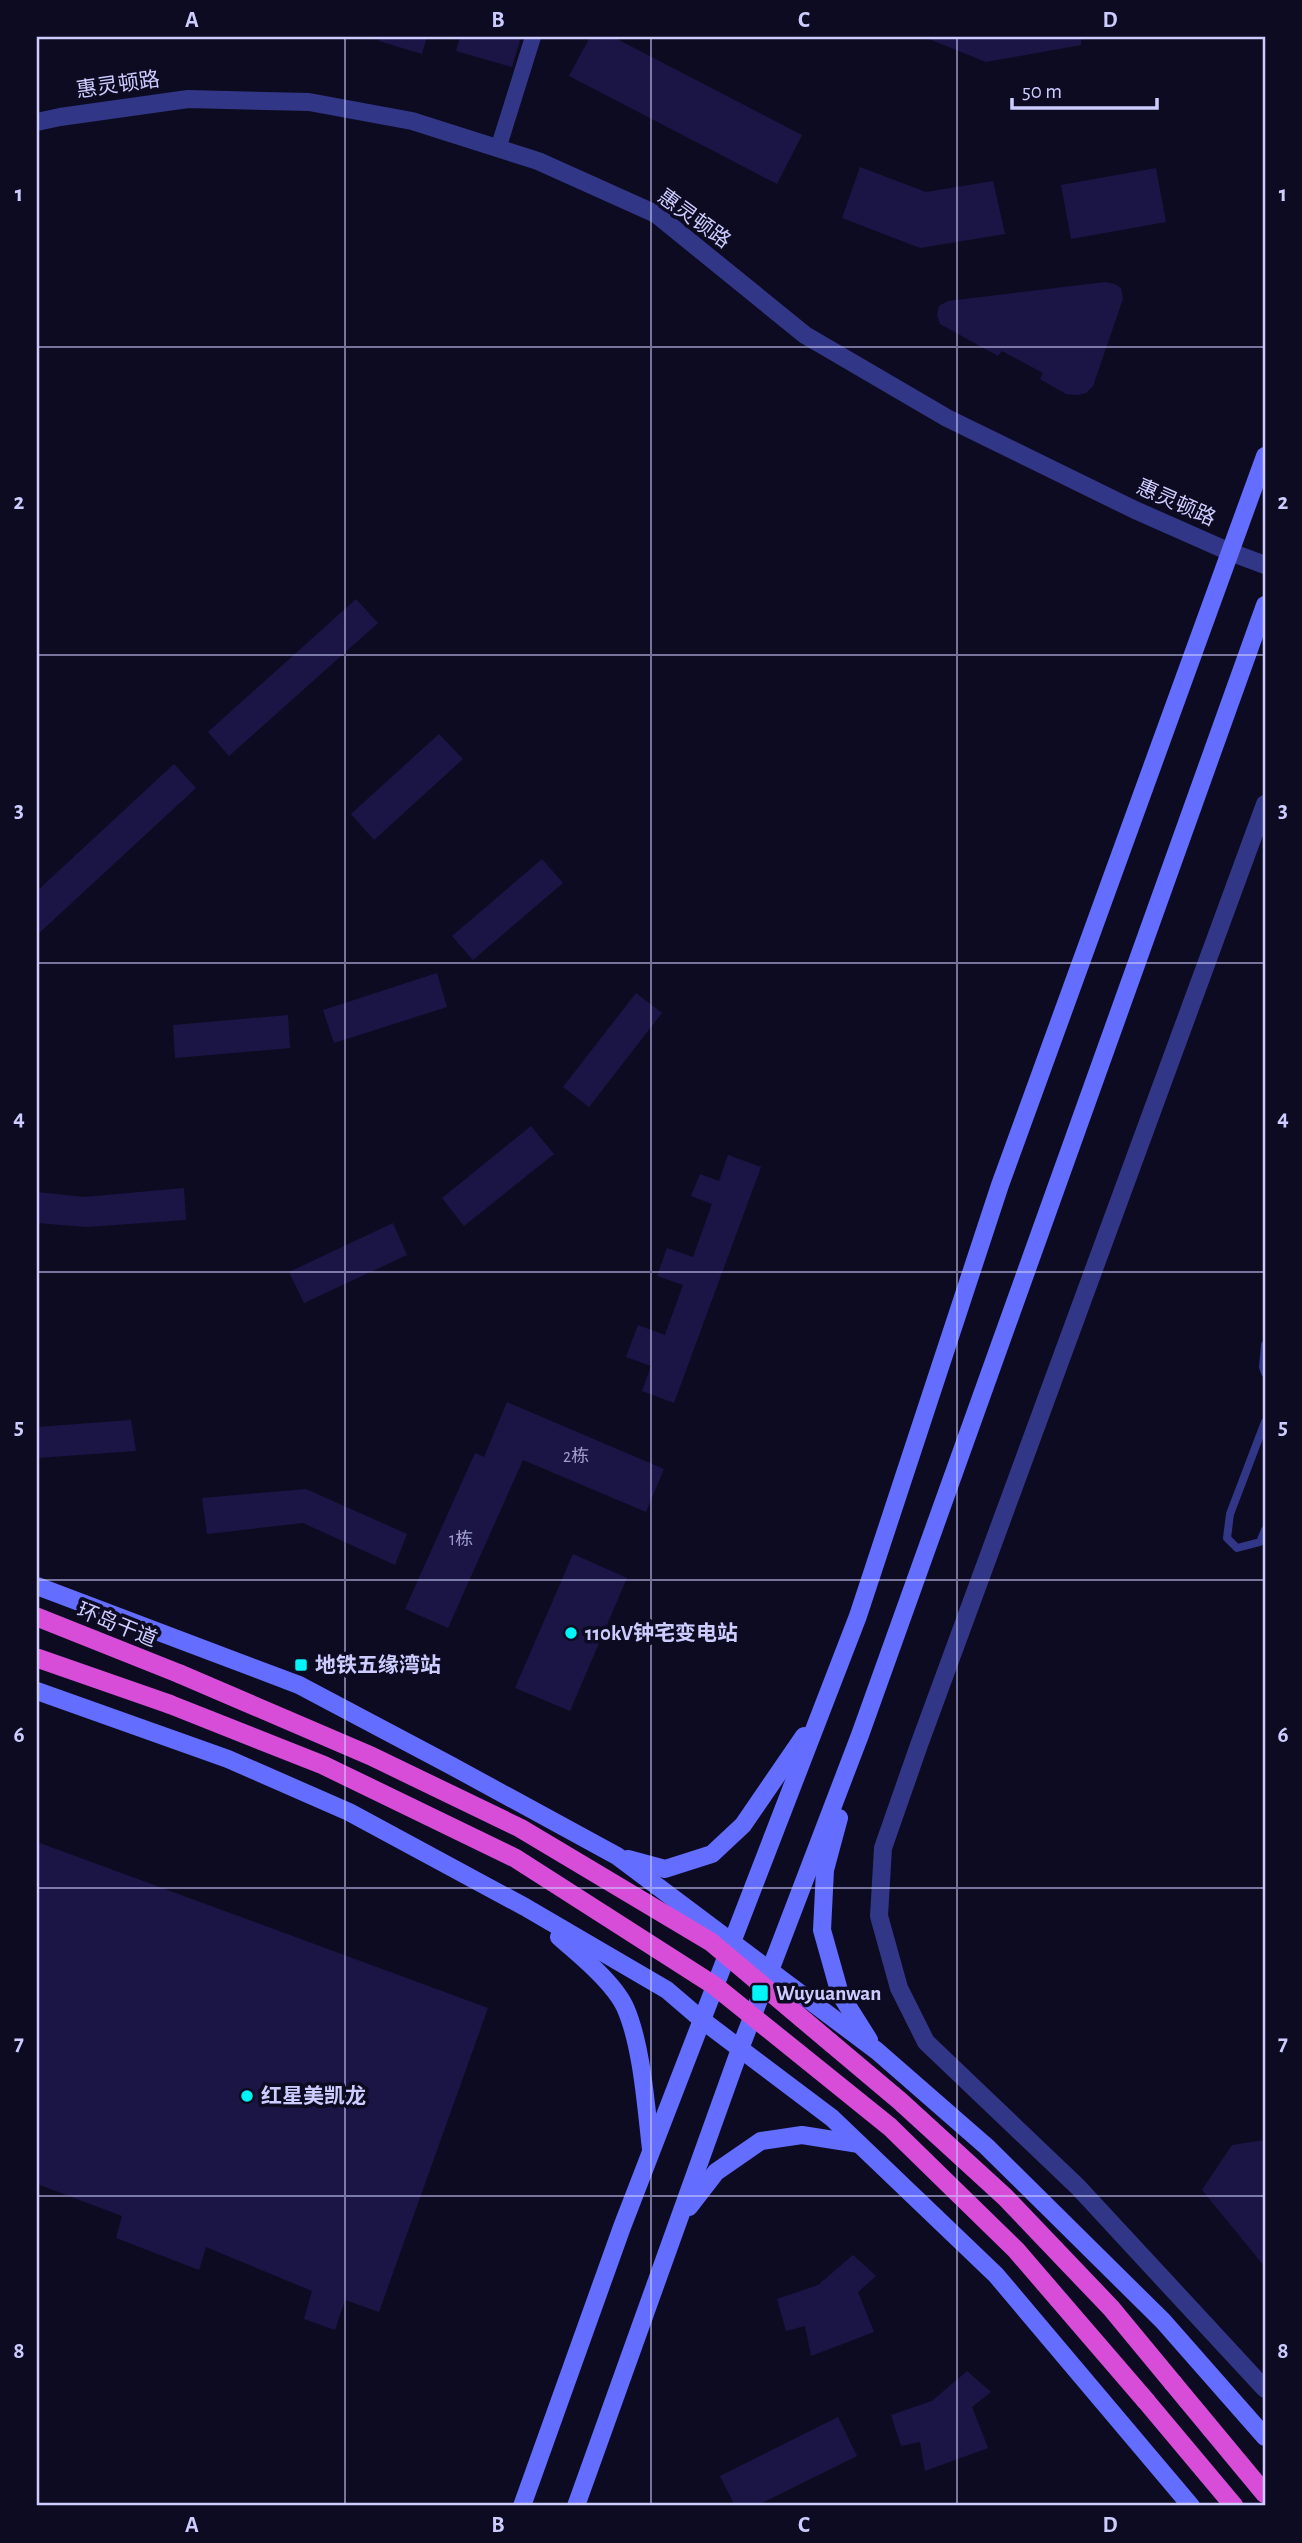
<svg xmlns="http://www.w3.org/2000/svg" width="1302" height="2543" font-family="'Alegreya Sans','Noto Sans SC',sans-serif">
<rect width="100%" height="100%" fill="#0d0b22"/>
<!-- building -->
<g fill="#1a1545">
<polygon points="379,37 427,37 422,54 379,41"/>
<polygon points="460,37 521,37 512,67 456,51"/>
<polygon points="590,37 613,37 802,135 777,184 569,76"/>
<polygon points="924,37 1081,37 1081,45 986,62"/>
<polygon points="860,167 926,192 993,181 1005,234 920,248 842,218"/>
<polygon points="1156,168 1166,222 1071,239 1061,185"/>
<polygon points="1105,282 1115,284 1121,288 1123,299 1093,386 1086,393 1078,395 1066,394 1040,379 1043,373 1002,351 998,356 940,324 937,315 939,306 948,301"/>
<polygon points="356,599 378,623 229,756 208,732"/>
<polygon points="439,734 463,759 374,840 351,814"/>
<polygon points="174,764 196,788 37,935 37,891"/>
<polygon points="542,859 563,883 473,960 452,936"/>
<polygon points="437,973 447,1007 334,1043 323,1010"/>
<polygon points="636,993 662,1013 589,1107 563,1087"/>
<polygon points="288,1015 290,1048 175,1058 173,1025"/>
<polygon points="531,1126 554,1154 464,1226 442,1198"/>
<polygon points="728,1155 761,1167 674,1403 642,1391 651,1366 626,1357 638,1325 665,1335 683,1285 657,1276 667,1248 693,1257 712,1204 691,1196 700,1174 719,1181"/>
<polygon points="184,1188 186,1220 86,1227 37,1223 37,1192 84,1197"/>
<polygon points="393,1223 407,1255 304,1303 289,1272"/>
<polygon points="507,1402 664,1469 646,1512 523,1460 448,1628 405,1609 475,1453 484,1457"/>
<polygon points="131,1420 136,1451 37,1458 37,1427"/>
<polygon points="306,1489 407,1534 395,1565 303,1523 207,1534 202,1498"/>
<polygon points="573,1554 627,1578 570,1711 515,1688"/>
<polygon points="37,1842 488,2008 379,2312 345,2300 335,2330 304,2319 312,2291 206,2247 199,2270 116,2238 122,2216 37,2184"/>
<polygon points="1265,2140 1265,2267 1202,2190 1232,2145"/>
<polygon points="853,2255 876,2276 858,2292 874,2332 811,2356 805,2326 786,2331 777,2299 818,2285"/>
<polygon points="967,2371 991,2392 972,2407 988,2448 925,2471 920,2442 901,2446 891,2415 932,2401"/>
<polygon points="838,2417 857,2456 756,2506 735,2506 720,2476"/>
</g>
<g fill="none" stroke-linecap="round" stroke-linejoin="round">
<!-- service -->
<g stroke="#313686" stroke-width="8">
<polyline points="1265,1345 1263,1367 1265,1373"/>
<polyline points="1265,1422 1230,1514 1227,1538 1237,1548 1260,1542 1265,1530"/>
</g>
<!-- minor -->
<polyline stroke="#313686" stroke-width="16" points="498,149 533,37"/>
<!-- tertiary -->
<g stroke="#313686" stroke-width="18">
<polyline points="37,122 60,117 188,99 309,102 412,121 538,161 656,214 805,335 947,418 1135,510 1230,552 1265,565"/>
<polyline points="1265,804 919,1745 883,1848 879,1916 899,1988 926,2042 1078,2187 1265,2389"/>
</g>
<!-- secondary -->
<g stroke="#636dff" stroke-width="18">
<polyline points="37,1586 299,1685 450,1765 617,1856 877,2051 987,2147 1163,2321 1265,2437"/>
<polyline points="37,1691 228,1759 349,1812 525,1907 667,1990 702,2020 832,2118 996,2275 1191,2506"/>
<polyline points="839,1818 825,1870 822,1930 840,1994 869,2040"/>
<polyline points="628,1859 665,1869 712,1854 743,1825 804,1736"/>
<path d="M559 1937C579 1954 614 1983 625 2007 642 2045 646 2107 651 2149"/>
<polyline points="689,2207 716,2172 761,2141 802,2135 859,2144"/>
<polyline points="522,2506 622,2227 858,1616 1000,1185 1265,456"/>
<polyline points="576,2506 740,2049 860,1735 1265,605"/>
</g>
<!-- trunk -->
<g stroke="#d74dd8" stroke-width="19">
<polyline points="37,1617 180,1674"/>
<polyline points="37,1658 169,1704"/>
<polyline points="1173,2383 1265,2494"/>
<polyline points="1146,2401 1234,2506"/>
</g>
<!-- trunk-bridge -->
<g stroke="#d74dd8" stroke-width="19">
<polyline points="180,1674 371,1756 520,1828 711,1942 900,2101 1005,2197 1111,2308 1173,2383"/>
<polyline points="169,1704 323,1765 515,1858 715,1986 890,2127 1016,2250 1146,2401"/>
</g>
</g>
<!-- grid -->
<path fill="none" stroke="#cdccff" stroke-width="2" stroke-opacity="0.55" d="M345 37V2506M651 37V2506M957 37V2506M37 347H1265M37 655H1265M37 963H1265M37 1272H1265M37 1580H1265M37 1888H1265M37 2196H1265"/>
<!-- markers -->
<g fill="#00f5f7" stroke="#0d0b22" stroke-width="2.5">
<circle cx="571" cy="1633" r="7"/>
<rect x="294" y="1658" width="14" height="14" rx="3.5"/>
<rect x="751" y="1984" width="18" height="18" rx="3.5"/>
<circle cx="247" cy="2096" r="7"/>
</g>
<g text-anchor="middle" dominant-baseline="central" stroke-width="7" stroke-linejoin="round" paint-order="stroke">
<!-- number labels -->
<g font-size="18" fill="#a09ed0">
<text x="576" y="1457">2栋</text>
<text x="461" y="1540">1栋</text>
</g>
<!-- street labels -->
<g font-size="21" fill="#cdccff" stroke="#0d0b22">
<text transform="translate(118 85) rotate(-8)">惠灵顿路</text>
<text transform="translate(694 219) rotate(36)">惠灵顿路</text>
<text transform="translate(1176 503) rotate(24)">惠灵顿路</text>
<text transform="translate(117 1625) rotate(22)">环岛干道</text>
</g>
<!-- poi labels -->
<g font-size="21" font-weight="bold" fill="#cdccff" stroke="#0d0b22" text-anchor="start">
<text x="585" y="1633">110kV钟宅变电站</text>
<text x="315" y="1665">地铁五缘湾站</text>
<text x="776" y="1993">Wuyuanwan</text>
<text x="261" y="2096">红星美凯龙</text>
</g>
</g>
<!-- border -->
<rect width="1302" height="2543" fill="none" stroke="#0d0b22" stroke-width="77"/>
<!-- scale -->
<path d="M1012 98v10h145v-10" fill="none" stroke="#cdccff" stroke-width="3.5"/>
<text x="1022" y="98" font-size="21" fill="#cdccff" stroke="#0d0b22" stroke-width="5" paint-order="stroke">50 m</text>
<rect x="38" y="38" width="1226" height="2466" fill="none" stroke="#cdccff" stroke-width="2.5"/>
<g font-size="23" text-anchor="middle" font-weight="bold" fill="#cdccff">
<text x="192" y="27">A</text>
<text x="498" y="27">B</text>
<text x="804" y="27">C</text>
<text x="1110" y="27">D</text>
<text x="19" y="201">1</text>
<text x="1283" y="201">1</text>
<text x="19" y="509">2</text>
<text x="1283" y="509">2</text>
<text x="19" y="817">3</text>
<text x="1283" y="817">3</text>
<text x="19" y="1125">4</text>
<text x="1283" y="1125">4</text>
<text x="19" y="1434">5</text>
<text x="1283" y="1434">5</text>
<text x="19" y="1742">6</text>
<text x="1283" y="1742">6</text>
<text x="19" y="2050">7</text>
<text x="1283" y="2050">7</text>
<text x="19" y="2358">8</text>
<text x="1283" y="2358">8</text>
<text x="192" y="2532">A</text>
<text x="498" y="2532">B</text>
<text x="804" y="2532">C</text>
<text x="1110" y="2532">D</text>
</g>
</svg>
